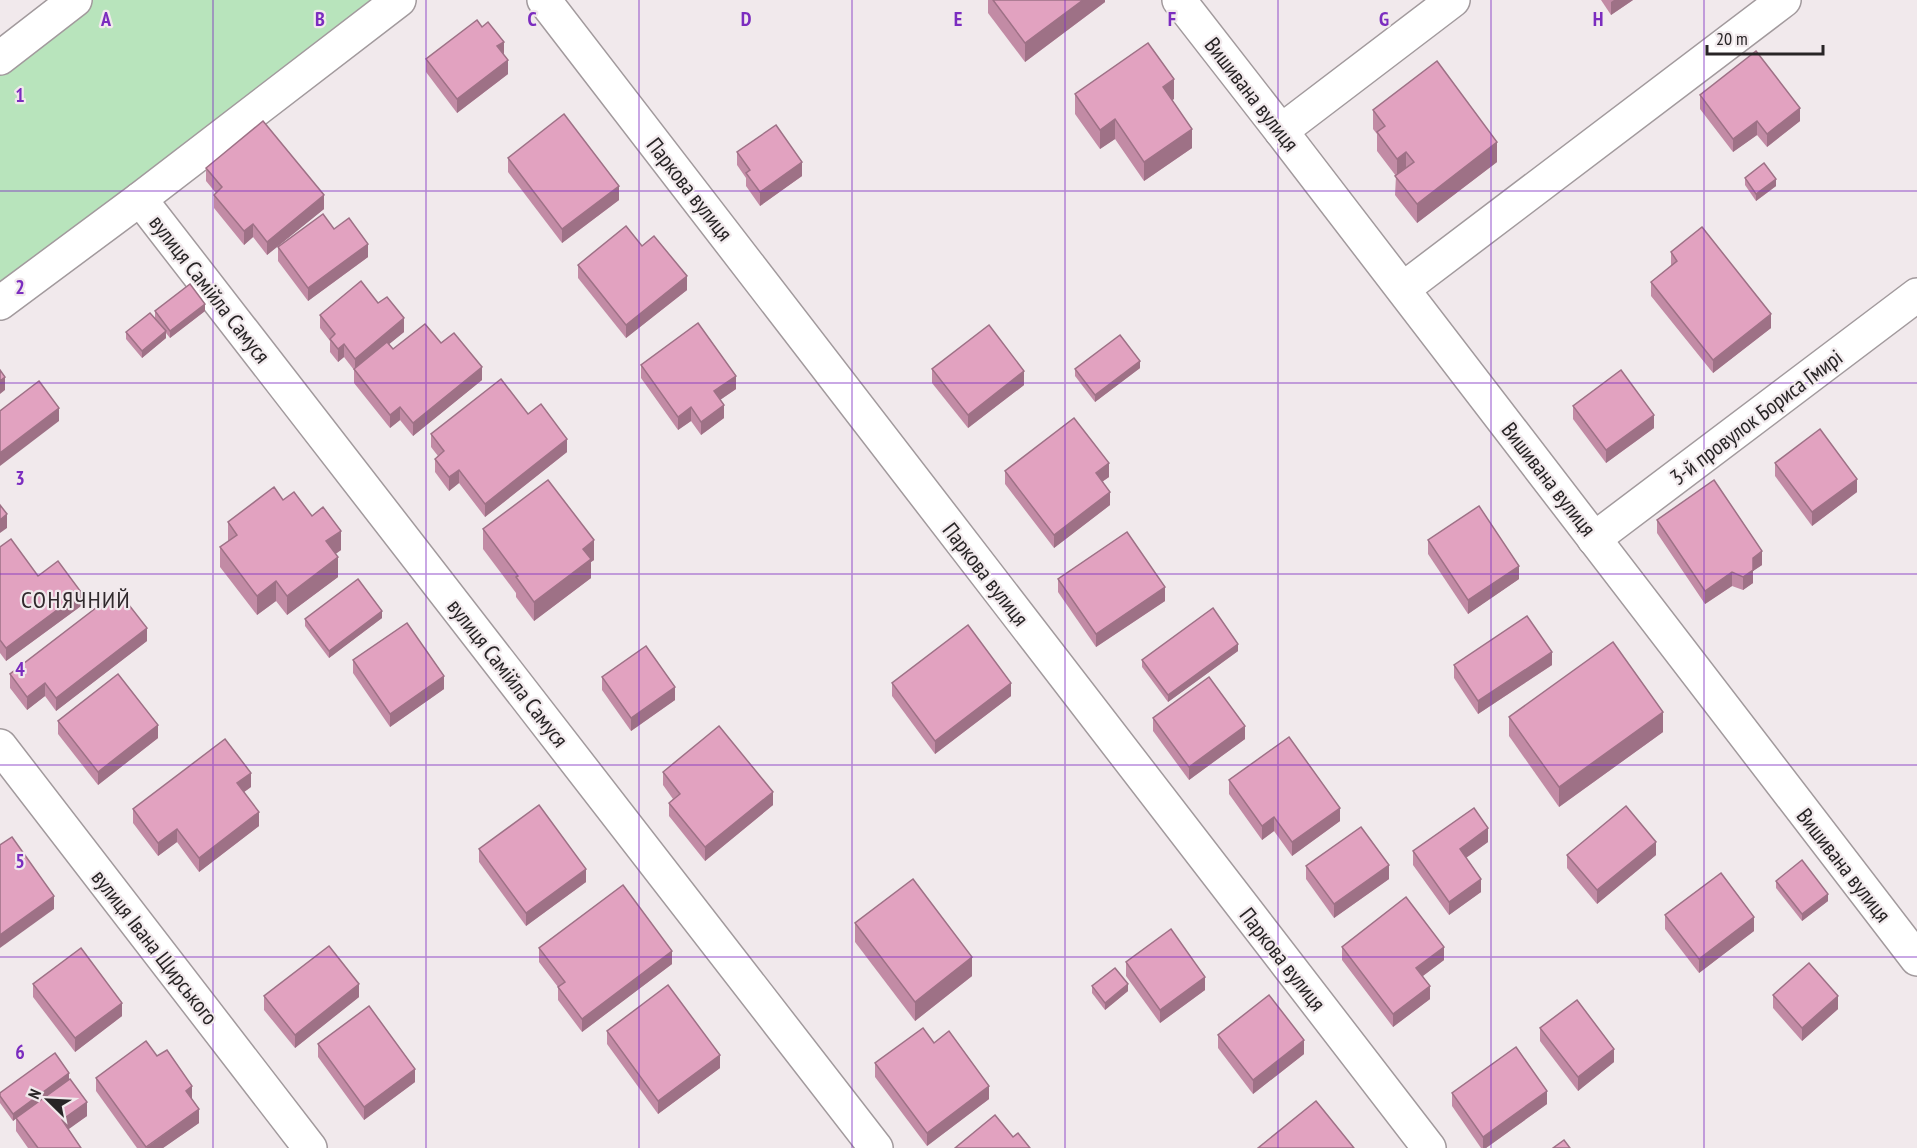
<svg xmlns="http://www.w3.org/2000/svg" width="1917" height="1148" font-family="'PT Sans Narrow',sans-serif">
<rect width="100%" height="100%" fill="#f1e9ec"/>
<!-- green -->
<polygon fill="#b8e4bc" points="78,0 399,0 0,303 0,61"/>
<g fill="none" stroke-linecap="round" stroke-linejoin="round">
<defs>
<g id="minor">
<polyline points="544,0 1429,1148"/>
<polyline points="1179,0 1281,131 1917,959"/>
<polyline points="0,58 75,0"/>
<polyline points="1281,131 1453,0"/>
<polyline points="140,199 876,1148"/>
<polyline points="1403,289 1784,0"/>
<polyline points="0,303 140,199 399,0"/>
<polyline points="1594,539 1917,295"/>
<polyline points="0,746 310,1148"/>
</g>
</defs>
<!-- minor casing -->
<use href="#minor" stroke="#a29a9d" stroke-width="36"/>
<!-- minor -->
<use href="#minor" stroke="#fff" stroke-width="33"/>
</g>
<!-- wall -->
<g fill="#c28ba5">
<polygon points="988,0 1105,0 1105,2 1025,62 988,13"/>
<polygon points="1601,0 1633,0 1611,15"/>
<polygon points="504,55 508,74 457,113 426,72 426,59"/>
<polygon points="1075,94 1174,99 1172,100 1192,148 1144,181 1115,139 1100,149 1075,114"/>
<polygon points="1700,95 1800,121 1767,147 1757,135 1733,152 1700,109"/>
<polygon points="1373,110 1497,162 1417,223 1395,195 1396,176 1377,151 1377,134 1373,129"/>
<polygon points="737,152 802,176 760,206 746,186 746,178 737,165"/>
<polygon points="508,158 619,200 562,243 508,172"/>
<polygon points="206,168 324,209 267,255 253,237 244,245 214,208 214,195 216,193 206,181"/>
<polygon points="1745,178 1776,186 1756,201 1745,185"/>
<polygon points="334,229 368,257 308,301 278,261 278,247"/>
<polygon points="642,246 687,290 626,338 578,278 578,265"/>
<polygon points="1671,252 1771,328 1713,373 1651,296 1651,282 1671,266"/>
<polygon points="378,303 404,332 389,344 393,349 441,343 482,380 413,436 400,420 390,428 354,383 354,370 344,357 338,362 330,352 330,341 320,328 320,315"/>
<polygon points="155,311 205,311 170,338 166,333 166,338 142,358 126,339 126,332 155,318"/>
<polygon points="641,365 736,389 720,400 724,418 701,435 691,421 678,430 641,378"/>
<polygon points="1140,368 1095,402 1075,376 1075,369"/>
<polygon points="932,369 1024,385 968,428 932,383"/>
<polygon points="1573,406 1654,428 1606,463 1573,419"/>
<polygon points="528,414 567,452 485,517 459,483 449,491 435,472 435,459 438,456 431,447 431,434"/>
<polygon points="1775,463 1857,492 1812,526 1775,476"/>
<polygon points="1005,471 1109,477 1103,481 1110,505 1054,548 1005,484"/>
<polygon points="283,500 312,516 341,550 335,554 338,577 287,615 276,601 257,615 220,567 220,547 228,542 228,522"/>
<polygon points="1657,520 1762,565 1753,571 1753,583 1743,590 1732,586 1705,604 1657,533"/>
<polygon points="483,529 594,560 591,562 591,578 534,621 516,597 516,593 483,549"/>
<polygon points="1428,540 1519,579 1468,614 1428,554"/>
<polygon points="0,547 38,576 81,606 6,661 0,653"/>
<polygon points="1058,579 1165,601 1096,647 1058,592"/>
<polygon points="382,618 329,658 305,626 305,619"/>
<polygon points="147,641 56,711 45,696 27,710 10,688 10,674"/>
<polygon points="1238,651 1168,702 1142,667 1142,660"/>
<polygon points="353,660 444,689 390,727 353,673"/>
<polygon points="1454,665 1552,665 1478,714 1454,678"/>
<polygon points="602,677 675,700 631,731 602,690"/>
<polygon points="892,683 1011,696 935,754 892,696"/>
<polygon points="1509,717 1663,732 1559,807 1509,736"/>
<polygon points="1153,718 1245,739 1189,780 1153,731"/>
<polygon points="58,721 158,738 98,785 58,734"/>
<polygon points="663,772 773,805 705,861 669,816 669,803 673,799 663,785"/>
<polygon points="1229,780 1340,821 1292,856 1274,831 1262,840 1229,794"/>
<polygon points="251,787 244,792 259,826 199,872 177,842 158,856 133,823 133,809"/>
<polygon points="1488,842 1466,858 1481,892 1449,915 1413,865 1413,851"/>
<polygon points="479,849 586,882 526,926 479,862"/>
<polygon points="1567,855 1656,855 1597,904 1567,868"/>
<polygon points="1306,866 1389,879 1334,918 1306,879"/>
<polygon points="1776,881 1828,901 1802,921 1776,888"/>
<polygon points="1665,915 1754,931 1699,973 1665,929"/>
<polygon points="855,923 972,976 915,1021 855,942"/>
<polygon points="1342,947 1444,960 1423,976 1430,999 1393,1027 1342,960"/>
<polygon points="539,948 672,964 582,1032 558,1000 558,987 539,962"/>
<polygon points="1126,962 1205,990 1160,1023 1126,976"/>
<polygon points="33,984 122,1016 75,1052 33,997"/>
<polygon points="1092,986 1128,991 1105,1010 1092,993"/>
<polygon points="1773,995 1838,1009 1802,1041 1773,1008"/>
<polygon points="264,996 359,997 295,1048 264,1010"/>
<polygon points="1540,1028 1614,1062 1578,1091 1540,1041"/>
<polygon points="607,1031 720,1068 658,1114 607,1044"/>
<polygon points="1218,1035 1304,1054 1253,1094 1218,1048"/>
<polygon points="934,1043 989,1099 927,1146 875,1077 875,1063"/>
<polygon points="318,1044 415,1082 364,1120 318,1057"/>
<polygon points="157,1056 192,1099 199,1123 163,1148 137,1148 96,1091 96,1078"/>
<polygon points="69,1080 46,1097 87,1116 68,1129 81,1148 28,1148 16,1131 16,1118 13,1121 0,1103 0,1093"/>
<polygon points="1452,1093 1547,1104 1486,1148 1481,1148 1452,1106"/>
</g>
<!-- shaded-wall -->
<g fill="#9e7186">
<polygon points="1083,0 1105,0 1105,2 1025,62 1025,43"/>
<polygon points="1614,0 1633,0 1611,15 1611,2"/>
<polygon points="504,42 504,55 497,46"/>
<polygon points="508,60 508,74 457,113 457,99"/>
<polygon points="1174,79 1174,99 1163,106 1163,87"/>
<polygon points="1800,108 1800,121 1767,147 1767,134"/>
<polygon points="1115,119 1115,139 1100,149 1100,130"/>
<polygon points="1757,121 1757,135 1733,152 1733,139"/>
<polygon points="1192,129 1192,148 1144,181 1144,162"/>
<polygon points="1497,142 1497,162 1417,223 1417,204"/>
<polygon points="1406,152 1406,171 1397,178 1397,159"/>
<polygon points="802,162 802,176 760,206 760,192"/>
<polygon points="1776,179 1776,186 1756,201 1756,194"/>
<polygon points="619,186 619,200 562,243 562,229"/>
<polygon points="324,195 324,209 267,255 267,242"/>
<polygon points="253,224 253,237 244,245 244,231"/>
<polygon points="368,244 368,257 308,301 308,288"/>
<polygon points="687,276 687,290 626,338 626,325"/>
<polygon points="205,304 205,311 170,338 170,331"/>
<polygon points="1771,314 1771,328 1713,373 1713,360"/>
<polygon points="404,318 404,332 355,372 355,359"/>
<polygon points="166,331 166,338 142,358 142,351"/>
<polygon points="344,344 344,357 338,362 338,349"/>
<polygon points="1140,361 1140,368 1095,402 1095,395"/>
<polygon points="482,367 482,380 413,436 413,423"/>
<polygon points="1024,371 1024,385 968,428 968,415"/>
<polygon points="736,376 736,389 714,404 714,391"/>
<polygon points="5,377 5,390 0,394 0,381"/>
<polygon points="724,405 724,418 701,435 701,422"/>
<polygon points="400,407 400,420 390,428 390,415"/>
<polygon points="691,407 691,421 678,430 678,417"/>
<polygon points="59,408 59,421 0,466 0,453"/>
<polygon points="1654,415 1654,428 1606,463 1606,450"/>
<polygon points="567,439 567,452 485,517 485,504"/>
<polygon points="1109,463 1109,477 1096,486 1096,473"/>
<polygon points="459,470 459,483 449,491 449,477"/>
<polygon points="1857,479 1857,492 1812,526 1812,512"/>
<polygon points="1110,492 1110,505 1054,548 1054,535"/>
<polygon points="7,514 7,528 0,533 0,520"/>
<polygon points="341,531 341,550 326,561 326,541"/>
<polygon points="594,540 594,560 591,562 591,578 534,621 534,602 583,549"/>
<polygon points="1762,551 1762,565 1753,571 1753,583 1743,590 1743,577 1753,558"/>
<polygon points="338,557 338,577 287,615 287,596"/>
<polygon points="1519,566 1519,579 1468,614 1468,600"/>
<polygon points="1732,572 1732,586 1705,604 1705,591"/>
<polygon points="276,581 276,601 257,615 257,596"/>
<polygon points="1165,587 1165,601 1096,647 1096,634"/>
<polygon points="81,592 81,606 6,661 6,648"/>
<polygon points="382,611 382,618 329,658 329,651"/>
<polygon points="147,628 147,641 56,711 56,698"/>
<polygon points="1238,644 1238,651 1168,702 1168,695"/>
<polygon points="1552,652 1552,665 1478,714 1478,701"/>
<polygon points="444,676 444,689 390,727 390,714"/>
<polygon points="45,683 45,696 27,710 27,697"/>
<polygon points="1011,683 1011,696 935,754 935,741"/>
<polygon points="675,687 675,700 631,731 631,718"/>
<polygon points="1663,712 1663,732 1559,807 1559,787"/>
<polygon points="158,725 158,738 98,785 98,772"/>
<polygon points="1245,726 1245,739 1189,780 1189,767"/>
<polygon points="251,773 251,787 237,797 237,783"/>
<polygon points="773,792 773,805 705,861 705,847"/>
<polygon points="1340,808 1340,821 1292,856 1292,842"/>
<polygon points="259,812 259,826 199,872 199,858"/>
<polygon points="1274,817 1274,831 1262,840 1262,826"/>
<polygon points="1488,828 1488,842 1460,862 1460,849"/>
<polygon points="177,829 177,842 158,856 158,843"/>
<polygon points="1656,842 1656,855 1597,904 1597,890"/>
<polygon points="1389,865 1389,879 1334,918 1334,904"/>
<polygon points="586,869 586,882 526,926 526,913"/>
<polygon points="1481,879 1481,892 1449,915 1449,902"/>
<polygon points="1828,894 1828,901 1802,921 1802,914"/>
<polygon points="54,896 54,909 0,948 0,935"/>
<polygon points="1754,917 1754,931 1699,973 1699,959"/>
<polygon points="1444,947 1444,960 1416,981 1416,968"/>
<polygon points="672,951 672,964 582,1032 582,1019"/>
<polygon points="972,957 972,976 915,1021 915,1002"/>
<polygon points="1205,977 1205,990 1160,1023 1160,1010"/>
<polygon points="359,984 359,997 295,1048 295,1035"/>
<polygon points="1128,984 1128,991 1105,1010 1105,1003"/>
<polygon points="1430,986 1430,999 1393,1027 1393,1014"/>
<polygon points="1838,996 1838,1009 1802,1041 1802,1028"/>
<polygon points="122,1003 122,1016 75,1052 75,1038"/>
<polygon points="1304,1040 1304,1054 1253,1094 1253,1080"/>
<polygon points="1614,1049 1614,1062 1578,1091 1578,1077"/>
<polygon points="720,1055 720,1068 658,1114 658,1101"/>
<polygon points="415,1069 415,1082 364,1120 364,1107"/>
<polygon points="69,1073 69,1080 13,1121 13,1114"/>
<polygon points="192,1086 192,1099 186,1104 186,1091"/>
<polygon points="989,1086 989,1099 927,1146 927,1133"/>
<polygon points="1547,1091 1547,1104 1486,1148 1483,1148 1483,1137"/>
<polygon points="87,1102 87,1116 62,1134 62,1120"/>
<polygon points="199,1109 199,1123 163,1148 146,1148"/>
</g>
<!-- building -->
<g fill="#e2a2c0" stroke="#9e7186" stroke-width="1.5">
<polygon points="993,0 1083,0 1025,43"/>
<polygon points="477,20 482,27 488,22 504,42 497,46 508,60 457,99 426,59"/>
<polygon points="1148,43 1174,79 1163,87 1192,129 1144,162 1115,119 1100,130 1075,94"/>
<polygon points="1756,51 1800,108 1767,134 1757,121 1733,139 1700,95"/>
<polygon points="1437,61 1497,142 1417,204 1395,176 1414,162 1406,152 1397,159 1377,132 1385,126 1373,110"/>
<polygon points="564,114 619,186 562,229 508,158"/>
<polygon points="263,121 324,195 267,242 253,224 244,231 214,195 222,187 206,168"/>
<polygon points="776,125 802,162 760,192 746,173 750,170 737,152"/>
<polygon points="1764,163 1776,179 1756,194 1745,178"/>
<polygon points="323,214 334,229 349,218 368,244 308,288 278,247"/>
<polygon points="626,226 642,246 654,236 687,276 626,325 578,265"/>
<polygon points="1702,227 1771,314 1713,360 1651,282 1677,261 1671,252"/>
<polygon points="361,281 378,303 387,297 404,318 355,359 344,344 338,349 330,339 335,334 320,315"/>
<polygon points="190,284 205,304 170,331 155,311"/>
<polygon points="150,313 166,331 142,351 126,332"/>
<polygon points="698,323 736,376 714,391 724,405 701,422 691,407 678,417 641,365"/>
<polygon points="425,324 441,343 454,333 482,367 413,423 400,407 390,415 354,369 387,342 393,349"/>
<polygon points="989,325 1024,371 968,415 932,369"/>
<polygon points="1120,335 1140,361 1095,395 1075,369"/>
<polygon points="0,370 5,377 0,381"/>
<polygon points="1621,370 1654,415 1606,450 1573,406"/>
<polygon points="501,379 528,414 541,404 567,439 485,504 459,470 449,477 435,459 444,451 431,434"/>
<polygon points="39,381 59,408 0,453 0,411"/>
<polygon points="1074,418 1109,463 1096,473 1110,492 1054,535 1005,471"/>
<polygon points="1820,429 1857,479 1812,512 1775,463"/>
<polygon points="548,480 594,540 583,549 591,559 534,602 516,577 518,576 483,529"/>
<polygon points="1714,480 1762,551 1753,558 1753,570 1743,577 1732,572 1705,591 1657,520"/>
<polygon points="274,487 283,500 294,492 312,516 323,507 341,531 326,541 338,557 287,596 276,581 257,596 220,547 237,535 228,522"/>
<polygon points="0,505 7,514 0,520"/>
<polygon points="1479,506 1519,566 1468,600 1428,540"/>
<polygon points="1127,532 1165,587 1096,634 1058,579"/>
<polygon points="11,539 38,576 58,561 81,592 6,648 0,640 0,547"/>
<polygon points="358,579 382,611 329,651 305,619"/>
<polygon points="118,591 147,628 56,698 45,683 27,697 10,674"/>
<polygon points="1213,608 1238,644 1168,695 1142,660"/>
<polygon points="1527,616 1552,652 1478,701 1454,665"/>
<polygon points="407,623 444,676 390,714 353,660"/>
<polygon points="968,625 1011,683 935,741 892,683"/>
<polygon points="1613,642 1663,712 1559,787 1509,717"/>
<polygon points="646,646 675,687 631,718 602,677"/>
<polygon points="118,674 158,725 98,772 58,721"/>
<polygon points="1209,677 1245,726 1189,767 1153,718"/>
<polygon points="719,726 773,792 705,847 669,803 680,794 663,772"/>
<polygon points="1289,737 1340,808 1292,842 1274,817 1262,826 1229,780"/>
<polygon points="225,739 251,773 237,783 259,812 199,858 177,829 158,843 133,809"/>
<polygon points="539,805 586,869 526,913 479,849"/>
<polygon points="1626,806 1656,842 1597,890 1567,855"/>
<polygon points="1474,808 1488,828 1460,849 1481,879 1449,902 1413,851"/>
<polygon points="1361,827 1389,865 1334,904 1306,866"/>
<polygon points="12,837 54,896 0,935 0,845"/>
<polygon points="1802,860 1828,894 1802,914 1776,881"/>
<polygon points="1721,873 1754,917 1699,959 1665,915"/>
<polygon points="913,879 972,957 915,1002 855,923"/>
<polygon points="623,885 672,951 582,1019 558,987 565,982 539,948"/>
<polygon points="1406,897 1444,947 1416,968 1430,986 1393,1014 1342,947"/>
<polygon points="1171,929 1205,977 1160,1010 1126,962"/>
<polygon points="329,946 359,984 295,1035 264,996"/>
<polygon points="81,948 122,1003 75,1038 33,984"/>
<polygon points="1809,963 1838,996 1802,1028 1773,995"/>
<polygon points="1115,968 1128,984 1105,1003 1092,986"/>
<polygon points="668,985 720,1055 658,1101 607,1031"/>
<polygon points="1269,995 1304,1040 1253,1080 1218,1035"/>
<polygon points="1577,1000 1614,1049 1578,1077 1540,1028"/>
<polygon points="369,1006 415,1069 364,1107 318,1044"/>
<polygon points="923,1028 934,1043 949,1031 989,1086 927,1133 875,1063"/>
<polygon points="146,1041 157,1056 167,1050 192,1086 186,1091 199,1109 146,1147 96,1078"/>
<polygon points="1516,1047 1547,1091 1483,1137 1452,1093"/>
<polygon points="55,1053 69,1073 13,1114 0,1096 0,1093"/>
<polygon points="70,1079 87,1102 62,1120 81,1148 38,1148 16,1118"/>
<polygon points="1316,1101 1354,1148 1258,1148"/>
<polygon points="995,1115 1013,1137 1018,1133 1030,1148 955,1148"/>
<polygon points="1564,1140 1570,1148 1553,1148"/>
</g>
<!-- grid -->
<path fill="none" stroke="#7b2cbf" stroke-width="1.5" stroke-opacity="0.55" d="M213 0V1148M426 0V1148M639 0V1148M852 0V1148M1065 0V1148M1278 0V1148M1491 0V1148M1704 0V1148M0 191H1917M0 383H1917M0 574H1917M0 765H1917M0 957H1917"/>
<g text-anchor="middle" dominant-baseline="central" stroke-width="4.5" stroke-linejoin="round" paint-order="stroke">
<!-- street labels -->
<g font-size="22" fill="#282526" stroke="#f1e9ec">
<text transform="translate(1252 94) rotate(52)">Вишивана вулиця</text>
<text transform="translate(690 189) rotate(52)">Паркова вулиця</text>
<text transform="translate(210 289) rotate(52)">вулиця Самійла Самуся</text>
<text transform="translate(1756 417) rotate(-37)">3-й провулок Бориса Гмирі</text>
<text transform="translate(1549 479) rotate(52)">Вишивана вулиця</text>
<text transform="translate(986 574) rotate(52)">Паркова вулиця</text>
<text transform="translate(508 673) rotate(52)">вулиця Самійла Самуся</text>
<text transform="translate(1844 865) rotate(52)">Вишивана вулиця</text>
<text transform="translate(155 947) rotate(52)">вулиця Івана Щирського</text>
<text transform="translate(1283 959) rotate(52)">Паркова вулиця</text>
</g>
<!-- neighbourhood labels -->
<g font-size="24" letter-spacing="1.5" fill="#30292c" stroke="#f1e9ec">
<text x="76" y="599">СОНЯЧНИЙ</text>
</g>
</g>
<g font-size="20" text-anchor="middle" font-weight="bold" fill="#7b2cbf" stroke="#f1e9ec" stroke-width="4.5" stroke-linejoin="round" paint-order="stroke">
<text x="106" y="26">A</text>
<text x="320" y="26">B</text>
<text x="532" y="26">C</text>
<text x="746" y="26">D</text>
<text x="958" y="26">E</text>
<text x="1172" y="26">F</text>
<text x="1384" y="26">G</text>
<text x="1598" y="26">H</text>
<text x="20" y="102">1</text>
<text x="20" y="294">2</text>
<text x="20" y="485">3</text>
<text x="20" y="676">4</text>
<text x="20" y="868">5</text>
<text x="20" y="1059">6</text>
</g>
<!-- north arrow -->
<g transform="translate(48 1100) rotate(294)" stroke="#f1e9ec" stroke-width="4.5" paint-order="stroke">
<path d="M0-4.5L10 22L0 15L-10 22Z" fill="#282526"/>
<text y="-9" font-size="16" font-weight="bold" text-anchor="middle" fill="#282526">N</text>
</g>
<!-- scale -->
<path d="M1707 45v9h116v-9" fill="none" stroke="#282526" stroke-width="3"/>
<text x="1716" y="45" font-size="18" fill="#282526" stroke="#f1e9ec" stroke-width="4.5" paint-order="stroke">20 m</text>
</svg>
